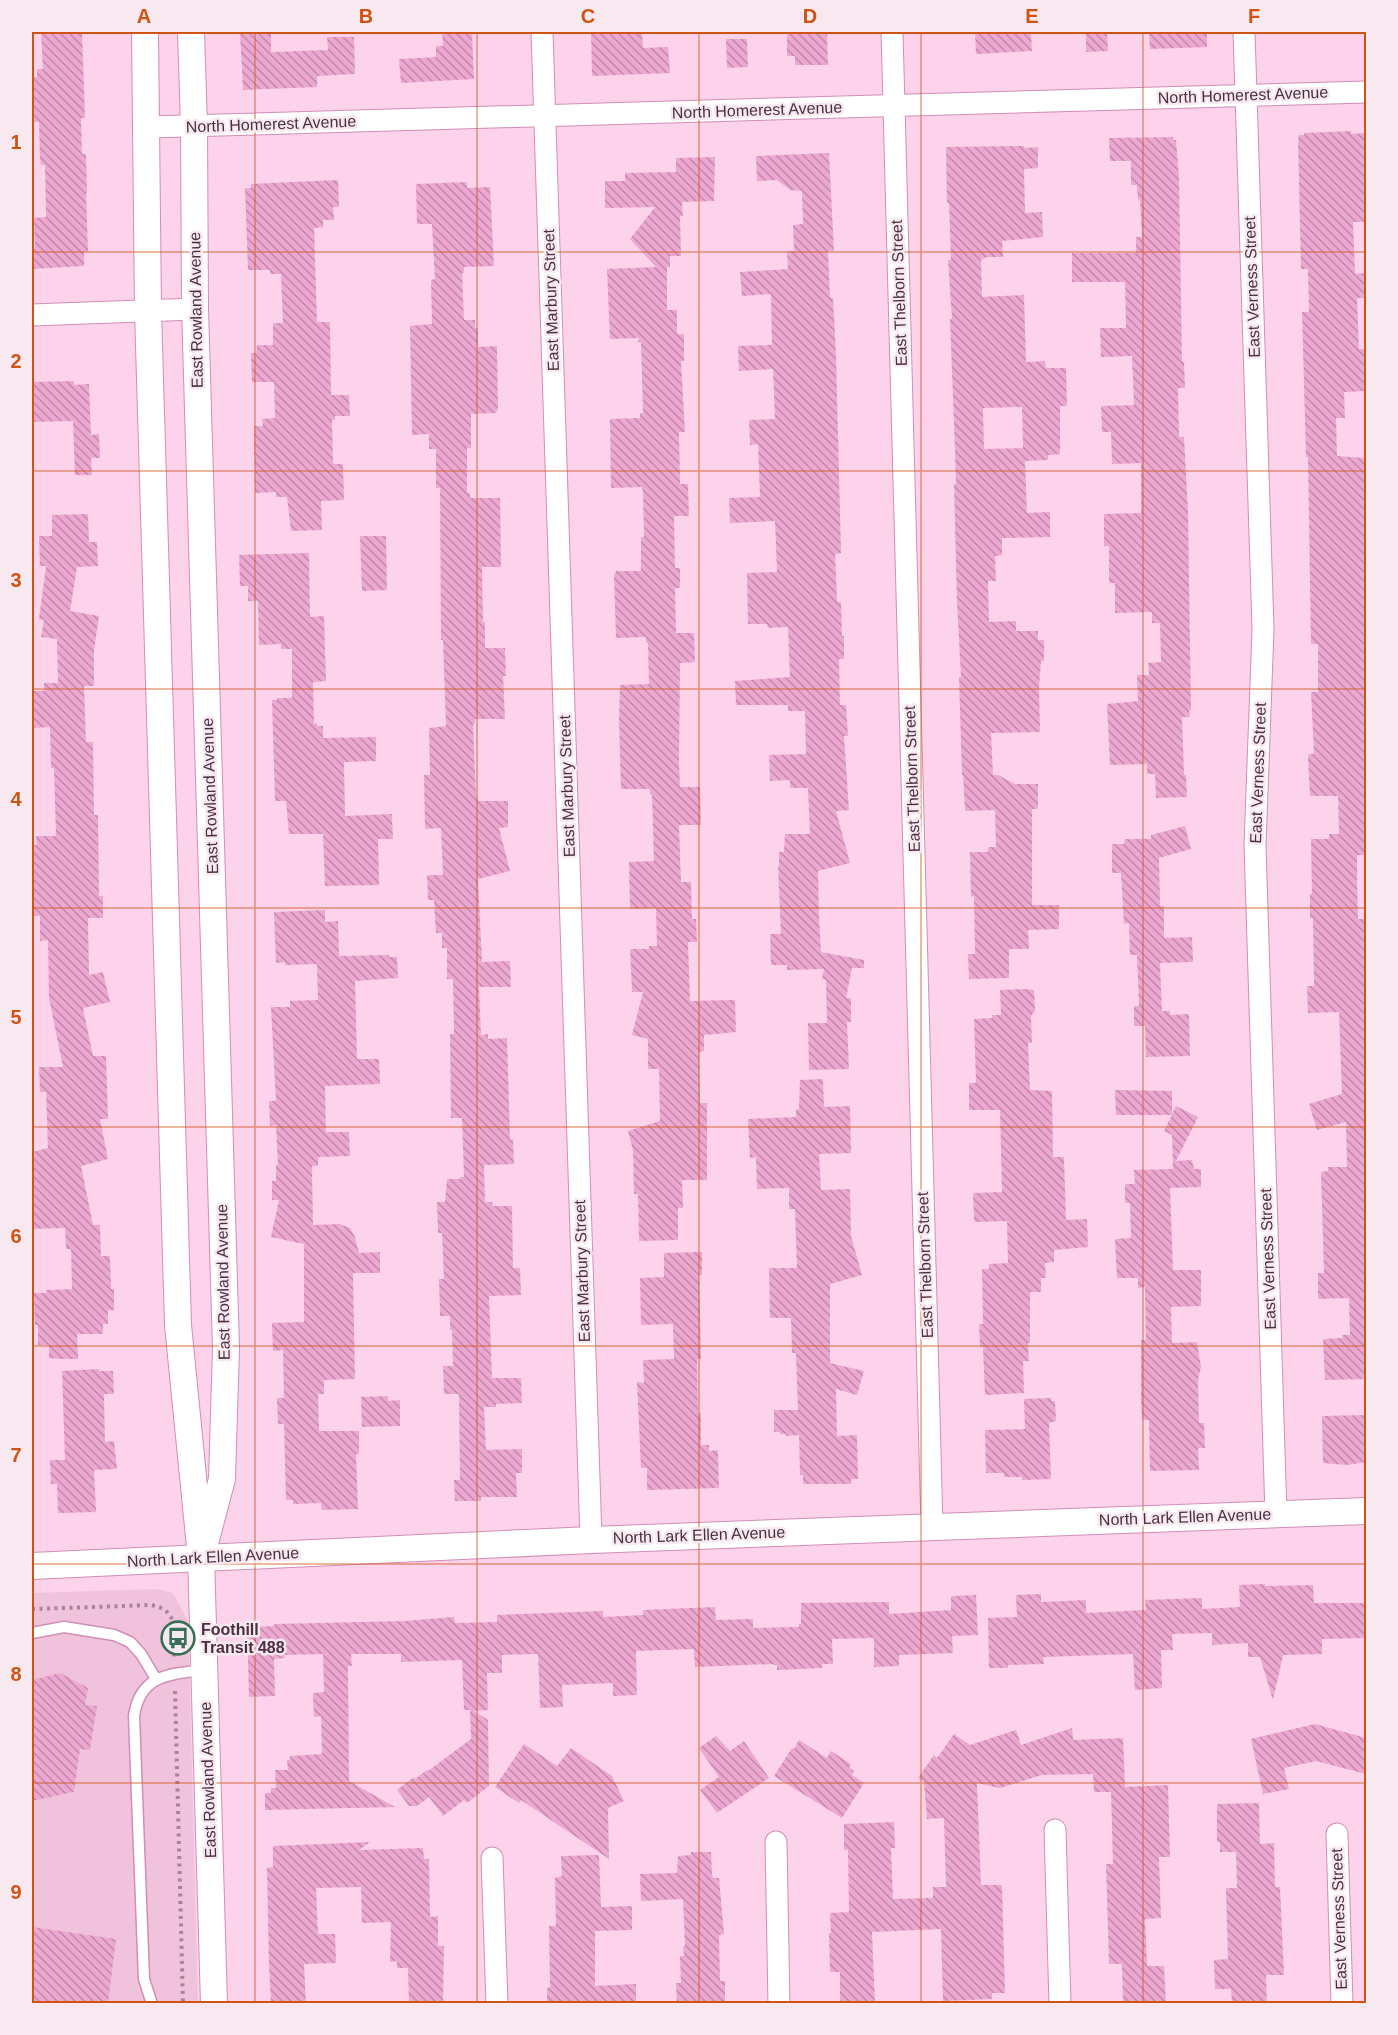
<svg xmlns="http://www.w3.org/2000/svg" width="1398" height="2035" font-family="Arial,sans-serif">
<defs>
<pattern id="building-back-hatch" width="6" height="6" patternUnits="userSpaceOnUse" patternTransform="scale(1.5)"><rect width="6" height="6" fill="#eda8d1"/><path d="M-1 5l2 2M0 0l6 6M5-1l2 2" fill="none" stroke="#c289ab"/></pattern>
</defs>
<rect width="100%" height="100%" fill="#fdd2eb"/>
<!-- built -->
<polygon fill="#f0c2dc" points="157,1589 173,1593 188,1621 198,2003 32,2003 32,1593"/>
<!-- building -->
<g fill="url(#building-back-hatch)" fill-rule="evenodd">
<polygon points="41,32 82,32 85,118 81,118 82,154 86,154 87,193 86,193 88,251 84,252 84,266 32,269 32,248 35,248 34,218 46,217 45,165 41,165 40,158 39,122 32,122 32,77 37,77 37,69 43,69"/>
<polygon points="240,32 271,32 271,52 328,50 327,37 354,37 355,74 317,76 317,87 243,90"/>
<polygon points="442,32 472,32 474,79 401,83 399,59 436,57 436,46 443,46"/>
<polygon points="591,32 642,32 643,48 668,47 670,73 592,76"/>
<polygon points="787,32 827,32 828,65 795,65 795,56 787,56"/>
<polygon points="975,32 1031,32 1032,51 976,54"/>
<polygon points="1086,32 1107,32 1108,51 1086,52"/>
<polygon points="1149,32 1207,32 1207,47 1150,49"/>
<polygon points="726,39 747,39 748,67 727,68"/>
<polygon points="1351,131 1351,134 1366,133 1366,222 1353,222 1355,274 1366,273 1366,298 1357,298 1359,349 1366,349 1366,391 1344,392 1345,418 1336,418 1337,456 1365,458 1366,468 1366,855 1357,855 1357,882 1358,919 1366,919 1366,1379 1325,1380 1323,1339 1342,1338 1342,1335 1350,1335 1349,1298 1318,1299 1318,1273 1324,1273 1321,1172 1328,1171 1328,1167 1347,1167 1346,1122 1317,1130 1309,1104 1342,1094 1339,1012 1308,1013 1307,986 1314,986 1313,918 1310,918 1310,894 1312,894 1311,839 1329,839 1329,834 1339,834 1338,796 1310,796 1308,758 1309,754 1314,754 1311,692 1318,692 1318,644 1311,644 1308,457 1306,457 1302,312 1309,312 1308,269 1301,269 1298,140 1299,135 1304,135 1304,133"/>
<polygon points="1173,137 1173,140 1176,140 1179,177 1182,362 1184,362 1185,388 1178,388 1179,437 1184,437 1188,512 1191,710 1189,710 1190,717 1182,717 1184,775 1186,775 1187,797 1156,798 1155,774 1147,774 1147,764 1110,765 1107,704 1138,701 1137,675 1149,675 1148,663 1161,662 1160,623 1152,623 1152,612 1115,613 1115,583 1109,583 1109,546 1104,546 1104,514 1141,513 1141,463 1112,464 1111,432 1102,432 1101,406 1134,405 1132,356 1101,357 1100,328 1126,328 1125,282 1072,282 1072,253 1136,253 1136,237 1142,237 1140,199 1138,200 1137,185 1131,185 1131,161 1110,161 1109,138"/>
<path d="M1024 146V148L1038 147V168L1024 169 1025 213 1042 212 1043 237 1002 241 1003 257H987L981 260 982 297 1024 295 1026 362 1045 361 1046 368H1066L1067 406H1060V454L1048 455V460L1025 461 1027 513 1050 512V537L1002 538V555L995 556 996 581H988L989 622 1016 621V631H1038V640H1044V661H1041L1039 688 1040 732 991 733 993 775H998L1015 784H1038V809H1032V905H1059V929L1028 930 1029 949H1009V978L969 979 968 954H975L974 896 971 897 970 852H988V847H996L995 810 965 811 963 775H962L959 677H961L957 601 954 484H956L955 450 950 319H952L948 260H951L949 203H947L946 147ZM1022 407 1023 448 984 449 983 408Z"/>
<polygon points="829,153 834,251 828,251 830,298 833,298 836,356 841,553 835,554 837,602 841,602 842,636 844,636 844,659 839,659 840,705 846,705 848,736 844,736 849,810 836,811 850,863 818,871 819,918 821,952 864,960 864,968 852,968 846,998 851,998 851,1022 847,1022 849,1069 809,1070 808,1023 827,1023 826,980 822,979 824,969 787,970 787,965 771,965 770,934 781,934 778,866 779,866 779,852 784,852 785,834 810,834 808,788 790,788 790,780 770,781 769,755 806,754 805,711 788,711 788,705 736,705 735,681 790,677 788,627 768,628 767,624 748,624 747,573 777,572 775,521 730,523 729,498 760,497 758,444 750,445 749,420 775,419 773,369 739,371 738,346 772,345 771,294 742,296 740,272 788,269 787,251 794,251 793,225 803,224 802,191 790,190 777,180 757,181 756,156"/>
<polygon points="715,157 714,201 682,202 683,216 680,216 681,256 670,256 670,267 667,267 667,310 677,310 677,334 684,334 684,361 681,361 685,432 679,432 680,484 688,484 689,516 674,516 675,568 680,568 680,588 675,588 676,633 694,633 695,662 680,663 679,763 680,787 700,787 701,825 679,825 681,882 691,882 692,919 696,919 697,942 688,942 690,1001 735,1000 736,1032 704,1035 704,1051 699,1052 700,1103 707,1103 707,1180 682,1180 683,1208 678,1208 678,1240 639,1241 638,1194 634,1194 633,1150 628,1131 660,1121 659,1069 648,1069 648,1039 632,1035 643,992 632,992 630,949 649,949 649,946 657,946 656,908 630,909 629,862 654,861 652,795 650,794 650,789 621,789 619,720 620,685 649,684 648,643 646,643 646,637 616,638 614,576 616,571 641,571 641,537 644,537 643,492 642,487 611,488 610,419 640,418 640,413 643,413 641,342 638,342 639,338 610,339 607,269 656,267 630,239 655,207 605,208 605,181 625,181 625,173 676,172 676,158"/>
<polygon points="338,180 339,207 333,207 334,220 323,220 323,227 314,228 317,322 330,322 331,395 349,395 350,416 335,416 335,420 332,420 333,464 343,464 344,500 321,501 322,530 291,531 287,497 276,497 276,492 255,493 254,426 263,426 262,419 275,418 274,382 252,382 251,353 256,353 257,345 273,345 273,323 283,323 281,274 270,274 270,270 248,270 245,188 251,188 251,184"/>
<polygon points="467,182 467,188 490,187 494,266 464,267 464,273 462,273 464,320 475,320 475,328 478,328 478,347 497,346 498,408 496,413 471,414 471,448 467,448 467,493 470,493 470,498 500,498 501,567 482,567 483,622 485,622 485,648 505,648 506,676 503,676 505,719 475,719 475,724 473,724 476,796 477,796 478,801 508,801 508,827 499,828 510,871 478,879 482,962 510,961 511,987 479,987 481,1035 488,1034 488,1039 507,1038 510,1140 513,1139 514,1164 484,1165 485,1202 492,1202 493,1206 512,1206 513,1268 520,1268 521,1295 489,1296 492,1378 521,1378 522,1403 496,1404 496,1407 484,1407 486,1450 522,1449 522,1473 516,1473 517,1497 481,1497 481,1501 455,1501 454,1480 460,1480 459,1395 458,1394 444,1394 443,1366 453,1366 452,1330 450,1330 450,1316 440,1316 439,1279 444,1279 442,1233 438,1233 437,1202 445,1202 447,1179 460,1179 460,1177 464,1177 462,1118 451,1118 450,1034 454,1034 453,979 447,979 447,948 442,948 442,933 436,933 434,900 428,900 427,875 443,875 441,828 425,829 424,775 430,775 429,728 446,726 443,640 441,640 440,488 436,488 436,449 429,449 429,434 412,435 410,326 432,324 431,280 435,279 432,224 417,224 416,184"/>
<polygon points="74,381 74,385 89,384 91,435 99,434 100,458 91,458 92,475 75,475 73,421 32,422 32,382"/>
<polygon points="88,514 89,542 97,542 98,566 77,567 70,611 99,616 94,650 94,686 84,686 86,742 93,742 94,815 98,815 99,896 103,896 103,918 88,918 89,975 103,972 110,1002 83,1008 93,1056 106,1056 108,1119 100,1119 108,1159 81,1166 93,1225 100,1225 101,1256 110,1256 111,1289 114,1289 114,1310 108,1310 108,1324 103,1324 103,1334 77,1334 78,1359 59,1359 49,1358 49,1345 38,1345 38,1325 35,1325 34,1293 46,1293 46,1290 72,1289 71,1249 66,1249 65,1228 32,1229 32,1152 48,1148 46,1092 40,1092 39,1067 63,1067 49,998 48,940 40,941 40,916 33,916 32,845 37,845 36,836 56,836 54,768 51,768 50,727 32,728 32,691 44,691 44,683 58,683 57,639 41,637 44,620 39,619 46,566 40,566 39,536 52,536 52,515"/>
<polygon points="360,536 386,536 387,590 362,591"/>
<polygon points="309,553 310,617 324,616 326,681 313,682 314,724 317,723 317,726 323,726 323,738 376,737 376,761 344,762 345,816 392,814 393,839 378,839 379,885 325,886 323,834 289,834 286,801 275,801 272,700 277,700 277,698 292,698 292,649 281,649 281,644 259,645 258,601 248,601 248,586 240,586 239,555"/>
<polygon points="1185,826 1191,849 1159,858 1160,906 1164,906 1164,938 1192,937 1193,962 1160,963 1162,1011 1170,1011 1170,1015 1189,1014 1190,1056 1146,1057 1145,1026 1134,1026 1134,1006 1139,1006 1137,955 1130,955 1129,923 1124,924 1121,873 1112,873 1112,844 1124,844 1125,839 1151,839 1151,835"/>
<polygon points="325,910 325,922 338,921 339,956 389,955 389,957 397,957 398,978 355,981 357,1059 379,1059 380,1084 325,1086 326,1132 349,1132 350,1156 318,1157 318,1166 312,1166 313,1225 339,1224 350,1228 355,1237 359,1253 380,1252 380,1273 353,1273 355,1379 324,1380 324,1394 318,1394 319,1431 359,1431 359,1454 356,1454 358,1509 322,1510 321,1503 293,1504 293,1500 286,1500 284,1424 278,1424 277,1398 284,1398 283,1350 273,1351 272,1323 304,1322 304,1244 271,1237 279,1200 272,1200 272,1181 276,1181 276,1165 278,1164 276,1125 270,1126 269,1101 276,1101 271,1007 290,1007 290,1001 318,1000 317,964 285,965 285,962 276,963 274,912"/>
<polygon points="1024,989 1034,990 1035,1011 1031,1016 1032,1043 1028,1043 1030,1090 1052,1091 1053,1157 1064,1157 1066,1220 1087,1219 1088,1247 1054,1250 1054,1262 1045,1263 1046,1278 1041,1278 1041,1292 1030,1292 1030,1343 1028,1343 1029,1361 1023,1361 1024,1393 985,1395 983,1347 980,1347 979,1324 983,1324 982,1269 989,1269 989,1264 1008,1263 1007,1221 975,1222 974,1218 973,1193 1002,1192 1000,1110 969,1110 969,1083 976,1083 974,1019 992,1018 992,1015 1001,1015 1000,990"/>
<polygon points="823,1079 824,1107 850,1106 851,1153 819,1154 821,1190 850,1189 851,1236 862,1275 830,1284 830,1363 864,1371 857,1395 836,1389 837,1436 857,1435 858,1479 851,1479 851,1484 803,1484 803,1475 800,1475 799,1435 786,1436 786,1434 780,1434 780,1432 774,1432 774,1410 798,1410 796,1353 792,1353 791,1318 770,1318 769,1268 797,1268 795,1209 789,1209 789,1188 757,1189 756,1157 750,1158 748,1119 796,1117 796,1110 799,1109 800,1080"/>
<polygon points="1115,1090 1172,1091 1172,1114 1176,1106 1198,1117 1176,1161 1192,1160 1194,1169 1201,1169 1201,1187 1170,1188 1173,1270 1201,1270 1201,1306 1171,1307 1172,1343 1197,1342 1201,1367 1198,1380 1199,1423 1204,1423 1205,1448 1198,1448 1199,1470 1150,1471 1149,1420 1142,1420 1141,1399 1141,1340 1146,1340 1145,1287 1138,1288 1138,1278 1117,1278 1115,1239 1131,1238 1130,1203 1125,1203 1125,1184 1135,1184 1134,1170 1173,1169 1172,1135 1164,1131 1172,1115 1116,1115"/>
<polygon points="702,1252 702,1275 699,1275 701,1359 697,1359 698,1413 701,1413 701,1445 709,1445 709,1451 718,1450 719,1488 647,1490 647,1468 641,1468 637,1382 644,1383 643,1360 674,1359 673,1324 641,1325 640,1278 664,1277 664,1253"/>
<polygon points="99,1369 99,1371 113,1371 114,1394 104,1394 105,1442 114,1441 117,1469 94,1470 96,1512 58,1513 57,1484 51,1484 50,1460 65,1460 62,1371"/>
<polygon points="388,1396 388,1401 400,1400 400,1426 362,1427 361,1397"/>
<polygon points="1051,1398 1051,1401 1055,1401 1056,1421 1049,1423 1051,1479 1022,1480 1022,1477 1004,1477 1004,1473 986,1473 985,1430 1025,1429 1024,1399"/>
<polygon points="1366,1415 1366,1462 1347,1465 1323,1463 1322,1416"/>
<polygon points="1265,1584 1265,1586 1313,1585 1314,1603 1366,1603 1366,1638 1322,1639 1322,1654 1283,1655 1273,1700 1260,1657 1248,1657 1248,1643 1212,1645 1212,1633 1172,1634 1173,1650 1161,1650 1162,1688 1135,1690 1133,1654 1043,1657 1044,1664 1008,1665 1008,1668 989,1668 988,1618 1017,1617 1016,1595 1041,1594 1041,1602 1086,1600 1086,1613 1146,1610 1145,1600 1202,1598 1202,1609 1240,1607 1239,1585"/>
<polygon points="976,1595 978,1635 952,1636 953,1653 899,1655 899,1666 874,1667 874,1638 832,1639 833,1664 822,1664 822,1668 777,1670 777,1665 774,1665 773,1664 695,1667 694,1649 636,1651 637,1695 613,1696 613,1683 562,1685 563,1707 540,1708 538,1654 502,1655 502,1673 487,1673 488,1710 474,1711 488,1720 489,1786 467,1803 464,1800 443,1816 429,1797 417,1806 409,1806 397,1790 414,1777 415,1779 427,1770 428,1771 471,1739 470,1710 464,1710 462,1660 401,1662 401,1654 351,1654 352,1666 348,1666 349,1781 395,1807 265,1810 265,1793 271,1793 271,1788 276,1788 275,1770 288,1770 287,1760 290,1760 290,1756 322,1754 321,1716 314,1717 313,1693 324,1692 323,1654 284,1655 285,1658 274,1659 275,1696 249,1697 247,1627 275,1626 274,1624 405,1621 454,1617 455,1623 497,1622 497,1615 603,1611 603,1617 643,1615 643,1610 715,1607 716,1620 753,1619 753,1628 799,1627 799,1624 801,1624 801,1603 889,1602 889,1614 951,1610 951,1596"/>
<polygon points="60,1673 88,1688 85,1705 97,1706 90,1750 80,1749 74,1792 32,1801 32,1680"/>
<polygon points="1315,1724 1366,1738 1366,1774 1316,1761 1284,1768 1289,1789 1263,1794 1251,1739"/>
<polygon points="1072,1728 1073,1740 1123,1738 1125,1787 1168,1785 1170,1857 1159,1857 1161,1918 1145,1919 1147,1966 1164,1966 1166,2003 1123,2004 1122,1964 1109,1964 1106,1864 1113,1864 1111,1792 1094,1792 1093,1774 1042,1775 1000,1788 977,1783 981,1885 1002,1885 1005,1993 992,1993 992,1999 943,2001 941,1929 872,1932 875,2004 840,2004 840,1972 830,1972 829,1933 831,1933 830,1913 849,1912 848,1850 844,1850 844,1824 894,1822 895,1848 891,1848 893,1899 933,1898 933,1887 946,1887 944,1818 927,1819 924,1782 918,1778 934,1755 937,1758 954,1734 970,1745 1016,1730 1021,1745"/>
<polygon points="716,1736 730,1751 744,1741 769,1778 717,1813 700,1790 719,1777 699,1748"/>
<polygon points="799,1740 827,1758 831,1751 851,1764 849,1768 854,1771 852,1775 864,1783 842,1818 774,1776 792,1748 794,1749"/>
<polygon points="524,1744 557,1766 571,1748 612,1776 624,1801 608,1808 609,1859 521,1800 519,1803 495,1787"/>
<polygon points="1259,1803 1260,1844 1274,1843 1275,1887 1280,1887 1284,1975 1266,1975 1267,2004 1232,2004 1231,1989 1215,1989 1214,1960 1228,1959 1226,1888 1237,1888 1236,1852 1220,1852 1220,1842 1217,1842 1217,1804"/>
<polygon points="370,1842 359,1850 423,1848 424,1859 429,1859 430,1917 438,1916 438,1946 444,1946 443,2004 409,2004 408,1968 397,1968 397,1961 390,1962 391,1922 362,1923 361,1887 316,1888 318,1934 335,1934 336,1963 304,1964 306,2004 273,2004 273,2001 271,2001 269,1967 267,1868 273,1867 273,1846"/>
<polygon points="691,1852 711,1852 712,1874 713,1878 719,1878 724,1934 719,1935 720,1981 725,1981 725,2004 677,2004 676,1983 681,1983 680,1956 684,1956 683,1946 685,1946 683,1899 641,1901 640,1874 677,1873 678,1856 691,1855"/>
<polygon points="599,1855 601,1907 632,1906 632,1930 595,1931 595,1986 636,1984 636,2004 547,2004 547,1988 550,1987 549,1926 556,1926 555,1878 562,1876 561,1856"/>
<polygon points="32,1927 116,1939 108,2004 32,2004"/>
</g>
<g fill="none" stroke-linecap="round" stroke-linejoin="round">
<defs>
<g id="service">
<polyline points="32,1633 64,1627 114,1635 130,1642 141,1654 156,1679"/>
<path d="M152 2004 144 1979 134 1716C140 1675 169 1674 204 1670"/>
</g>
<g id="minor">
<polyline points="542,32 591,1540"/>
<polyline points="892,32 932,1527"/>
<polyline points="1244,32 1263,629 1255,846 1276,1514"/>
<polyline points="148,127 1366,92"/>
<polyline points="32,315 195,309"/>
<polyline points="1055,1830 1060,2004"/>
<polyline points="1337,1834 1342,2004"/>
<polyline points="776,1842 779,2004"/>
<polyline points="492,1858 497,2004"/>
</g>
<g id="tertiary">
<polyline points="145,32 148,311 178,1325 201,1557 214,2004"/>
<polyline points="191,32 194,126 195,309 226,1348 222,1479 205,1543"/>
<polyline points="32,1566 591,1540 1366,1511"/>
</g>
</defs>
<!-- service casing -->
<use href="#service" stroke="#d18eb7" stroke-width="13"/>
<!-- minor casing -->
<use href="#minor" stroke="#d18eb7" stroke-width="23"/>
<!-- tertiary casing -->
<use href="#tertiary" stroke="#d18eb7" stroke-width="28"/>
<!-- path -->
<g stroke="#a78399" stroke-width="4" stroke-dasharray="3 4.5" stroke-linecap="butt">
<path d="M32 1609 151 1605C181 1610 174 1636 174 1660"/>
<polyline points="175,1691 183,2004"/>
</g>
<!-- service -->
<use href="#service" stroke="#fff" stroke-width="10"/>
<!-- minor -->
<use href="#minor" stroke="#fff" stroke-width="21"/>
<!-- tertiary -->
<use href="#tertiary" stroke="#fff" stroke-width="26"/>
</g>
<!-- grid -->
<path fill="none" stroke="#d05314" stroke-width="1.5" stroke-opacity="0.55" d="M255 32V2004M477 32V2004M699 32V2004M921 32V2004M1143 32V2004M32 252H1366M32 471H1366M32 689H1366M32 908H1366M32 1127H1366M32 1346H1366M32 1564H1366M32 1783H1366"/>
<!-- icons -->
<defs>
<symbol id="bus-ring" viewBox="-11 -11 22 22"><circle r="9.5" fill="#f8e9f1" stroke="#376f56" stroke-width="1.5"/><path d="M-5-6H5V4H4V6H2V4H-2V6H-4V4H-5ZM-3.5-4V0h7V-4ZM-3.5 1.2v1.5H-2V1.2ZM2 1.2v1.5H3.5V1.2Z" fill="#376f56"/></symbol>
</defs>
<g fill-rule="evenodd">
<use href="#bus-ring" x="159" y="1619" width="38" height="38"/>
</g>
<g text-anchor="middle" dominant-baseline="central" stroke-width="5" stroke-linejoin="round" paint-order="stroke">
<!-- street labels -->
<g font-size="16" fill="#4b2f40" stroke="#f8e9f1">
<text transform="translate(1243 95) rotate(-2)">North Homerest Avenue</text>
<text transform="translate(757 110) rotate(-2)">North Homerest Avenue</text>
<text transform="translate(271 124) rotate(-2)">North Homerest Avenue</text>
<text transform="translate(1252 287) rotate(-92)">East Verness Street</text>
<text transform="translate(899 293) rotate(-92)">East Thelborn Street</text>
<text transform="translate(551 300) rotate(-92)">East Marbury Street</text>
<text transform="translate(196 310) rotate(-91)">East Rowland Avenue</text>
<text transform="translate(1258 773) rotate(-88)">East Verness Street</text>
<text transform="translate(912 779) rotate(-92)">East Thelborn Street</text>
<text transform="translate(567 786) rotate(-92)">East Marbury Street</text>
<text transform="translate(210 796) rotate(-92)">East Rowland Avenue</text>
<text transform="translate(1268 1259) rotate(-92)">East Verness Street</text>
<text transform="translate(925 1265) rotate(-92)">East Thelborn Street</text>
<text transform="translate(582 1271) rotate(-92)">East Marbury Street</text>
<text transform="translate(223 1282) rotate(-91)">East Rowland Avenue</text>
<text transform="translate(1185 1517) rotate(-2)">North Lark Ellen Avenue</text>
<text transform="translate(699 1535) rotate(-2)">North Lark Ellen Avenue</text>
<text transform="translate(213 1557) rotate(-3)">North Lark Ellen Avenue</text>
<text transform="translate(208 1780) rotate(-92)">East Rowland Avenue</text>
<text transform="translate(1339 1919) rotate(-92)">East Verness Street</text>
</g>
<!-- poi labels -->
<g font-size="16" font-weight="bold" fill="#4b2f40" stroke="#f8e9f1" text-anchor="start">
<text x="201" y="1629">Foothill<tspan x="201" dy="18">Transit 488</tspan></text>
</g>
</g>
<!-- border -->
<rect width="1398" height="2035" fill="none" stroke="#f8e9f1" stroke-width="66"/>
<rect x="33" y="33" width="1332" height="1969" fill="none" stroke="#d05314" stroke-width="2"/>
<g font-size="20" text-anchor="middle" font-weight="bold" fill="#d05314">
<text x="144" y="23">A</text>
<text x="366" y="23">B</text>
<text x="588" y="23">C</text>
<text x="810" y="23">D</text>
<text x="1032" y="23">E</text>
<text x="1254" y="23">F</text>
<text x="16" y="149">1</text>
<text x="16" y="368">2</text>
<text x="16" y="587">3</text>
<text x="16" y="806">4</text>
<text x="16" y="1024">5</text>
<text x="16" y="1243">6</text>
<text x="16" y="1462">7</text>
<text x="16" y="1681">8</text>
<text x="16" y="1899">9</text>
</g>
</svg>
